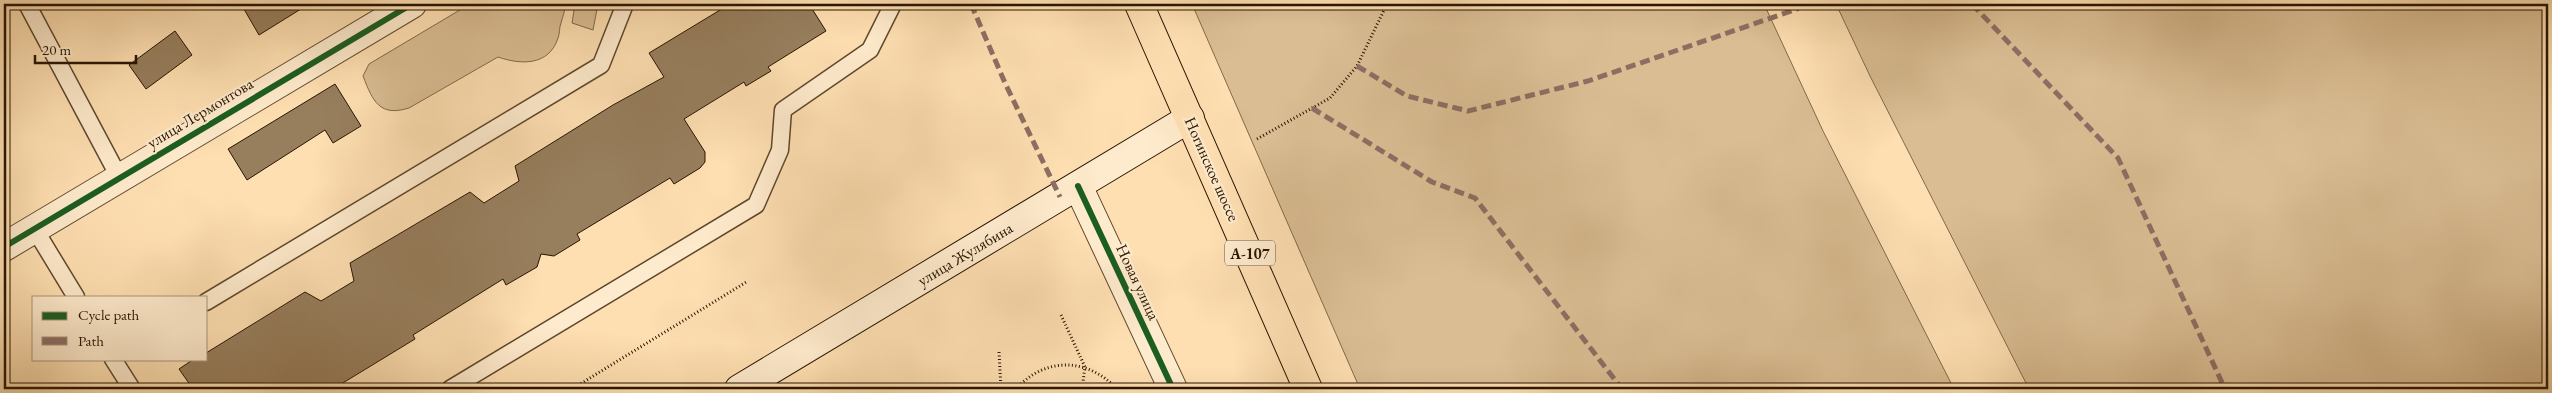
<svg xmlns="http://www.w3.org/2000/svg" width="2552" height="393" font-family="'EB Garamond',serif">
<rect width="100%" height="100%" fill="#fedfb1"/>
<filter id="stains"><feTurbulence type="fractalNoise" baseFrequency=".004" numOctaves="4"/><feColorMatrix values="0 0 0 0 .2 0 0 0 0 .09 0 0 0 0 .02 0 0 0 .5 -.17"/></filter>
<radialGradient id="worn" r=".72"><stop offset=".6" stop-color="#630" stop-opacity="0"/><stop offset="1" stop-color="#630" stop-opacity=".3"/></radialGradient>
<!-- green -->
<g fill="#dabd93" stroke="#81694a">
<path d="M470 4H565C565 12 563 15 561 23 559 28 560 33 558 38 549 66 521 65 498 57L409 108C380 117 373 102 363 76L369 64Z"/>
<polygon points="575,4 598,4 593,30 572,23"/>
<polygon points="1192,4 1764,4 1823,131 1954,389 1360,389"/>
<polygon points="1836,4 2548,4 2548,389 2029,389 1870,76"/>
</g>
<!-- building -->
<g fill="#977e5d" stroke="#281501">
<polygon points="241,4 309,4 259,35"/>
<polygon points="730,4 809,4 826,31 768,67 771,71 746,86 744,82 684,119 705,152 705,162 700,168 674,184 670,178 577,234 580,240 554,256 541,254 537,267 506,285 503,279 413,335 415,339 333,389 193,389 179,369 194,359 206,359 206,353 305,292 321,301 354,281 350,263 470,192 484,203 519,181 515,166 613,105 664,77 649,53"/>
<polygon points="175,31 192,55 146,89 129,65"/>
<polygon points="335,84 361,126 333,143 325,130 247,180 228,149"/>
</g>
<g fill="none" stroke-linecap="round" stroke-linejoin="round">
<defs>
<g id="lane">
<polyline points="27,4 119,177"/>
<polyline points="34,228 76,297"/>
<polyline points="206,302 601,65 625,4"/>
<polyline points="113,359 132,389"/>
<polyline points="450,389 756,205 780,150 783,110 870,50 893,4"/>
</g>
<g id="street">
<polyline points="1078,186 1173,389"/>
<polyline points="4,247 412,4"/>
</g>
<polyline id="secondary" points="739,389 1190,118"/>
<polyline id="highway" points="1139,4 1308,389"/>
</defs>
<!-- lane casing -->
<use href="#lane" stroke="#5e482d" stroke-width="19"/>
<!-- street casing -->
<use href="#street" stroke="#5e482d" stroke-width="30"/>
<!-- secondary casing -->
<use href="#secondary" stroke="#281501" stroke-width="30"/>
<!-- highway casing -->
<use href="#highway" stroke="#281501" stroke-width="30"/>
<!-- path -->
<g stroke="#281501" stroke-width="3" stroke-dasharray="1 2.5" stroke-linecap="butt">
<polyline points="1257,139 1330,98 1357,66 1387,4"/>
<polyline points="1061,315 1085,367 1082,389"/>
<polyline points="999,352 1001,389"/>
<polyline points="572,389 748,281"/>
<path d="M1016 389C1046 356 1088 358 1117 389"/>
</g>
<!-- lane -->
<use href="#lane" stroke="#feeacc" stroke-width="16"/>
<!-- street -->
<use href="#street" stroke="#feeacc" stroke-width="28"/>
<!-- secondary -->
<use href="#secondary" stroke="#feeacc" stroke-width="28"/>
<!-- highway -->
<use href="#highway" stroke="#fedfb1" stroke-width="28"/>
<!-- quiet -->
<g stroke="#8d6e63" stroke-width="5" stroke-dasharray="10 5" stroke-linecap="butt">
<polyline points="971,4 1005,83 1060,197"/>
<polyline points="1972,4 2118,158 2225,389"/>
<polyline points="1357,66 1407,96 1468,111 1588,81 1797,9 1805,4"/>
<polyline points="1312,108 1432,182 1475,198 1622,389"/>
</g>
<defs>
<g id="cycleway">
<polyline points="1078,186 1173,389"/>
<polyline points="4,247 412,4"/>
</g>
</defs>
<!-- cycleway casing -->
<use href="#cycleway" stroke="#feeacc" stroke-width="9"/>
<!-- cycleway -->
<use href="#cycleway" stroke="#1b5e20" stroke-width="6"/>
</g>
<g text-anchor="middle" dominant-baseline="central" stroke-width="4.5" stroke-linejoin="round" paint-order="stroke">
<!-- shield labels -->
<rect fill="#feeacc" stroke="#68553e" stroke-width="1" x="1225" y="240.5" width="50" height="25" rx="4"/>
<g font-size="15" font-weight="bold" fill="#281501">
<text x="1250" y="253">А-107</text>
</g>
<!-- street labels -->
<g font-size="16" fill="#281501" stroke="#feeacc">
<text transform="translate(200 113) rotate(-31)">улица Лермонтова</text>
<text transform="translate(1212 169) rotate(66)">Ногинское шоссе</text>
<text transform="translate(965 254) rotate(-31)">улица Жулябина</text>
<text transform="translate(1138 282) rotate(65)">Новая улица</text>
</g>
</g>
<!-- margin -->
<rect width="2552" height="393" fill="none" stroke="#fedfb1" stroke-width="20"/>
<rect x="5" y="5" width="2542" height="383" fill="none" stroke="#281501" stroke-width="2.5"/>
<rect x="10" y="10" width="2532" height="373" fill="none" stroke="#281501"/>
<!-- legend -->
<rect x="32" y="296" width="175" height="65" fill="#feeacc" stroke="#a8957b"/>
<rect x="42" y="312" width="25" height="8" fill="#1b5e20" stroke="#a8957b"/>
<text x="78" y="320" font-size="15" fill="#281501">Cycle path</text>
<rect x="42" y="337" width="25" height="8" fill="#8d6e63" stroke="#a8957b"/>
<text x="78" y="346" font-size="15" fill="#281501">Path</text>
<!-- scale -->
<path d="M35 55v8h101v-8" fill="none" stroke="#281501" stroke-width="2.5"/>
<text x="42" y="55" font-size="15" fill="#281501" stroke="#feeacc" stroke-width="4" paint-order="stroke">20 m</text>
<rect width="100%" height="100%" filter="url(#stains)"/>
<rect width="100%" height="100%" fill="url(#worn)"/>
</svg>
